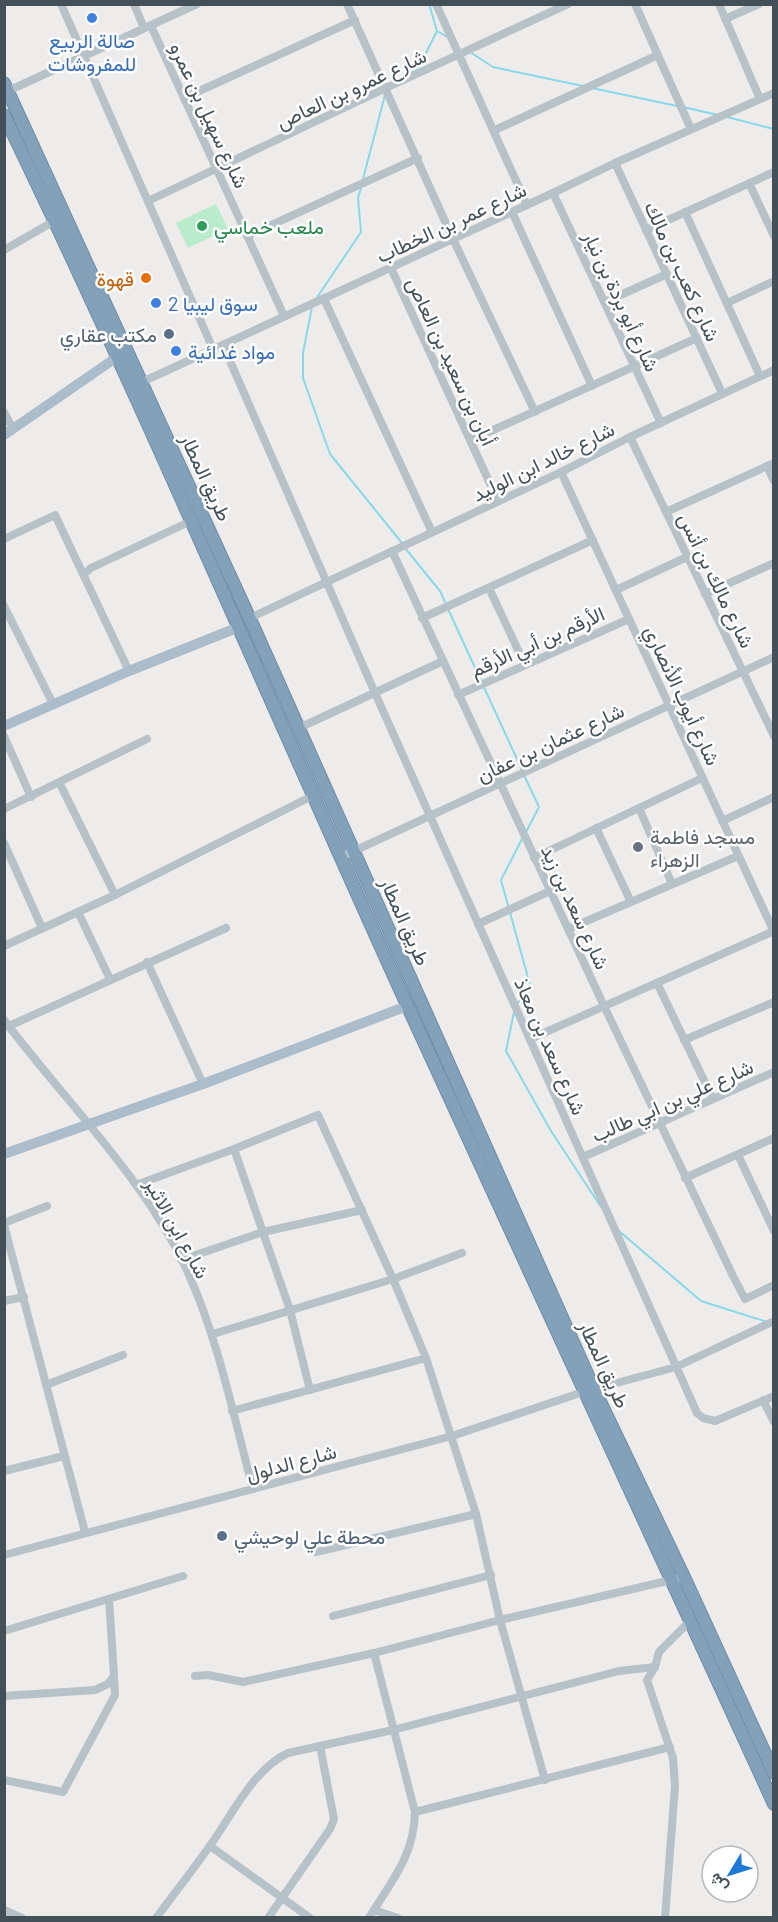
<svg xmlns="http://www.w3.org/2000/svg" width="778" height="1922" font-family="Barlow,Vazirmatn,sans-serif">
<rect width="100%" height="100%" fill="#eeebeb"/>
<!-- green -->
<polygon fill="#b9ecca" points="216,204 228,229 188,248 176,223"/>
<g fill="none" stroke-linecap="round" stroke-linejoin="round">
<!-- stream -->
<g stroke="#87d9e8" stroke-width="2">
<polyline points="437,31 447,37"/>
<polyline points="470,52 493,67 583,86"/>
<polyline points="411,73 419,67 437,31 429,4"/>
<polyline points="592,88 677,106"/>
<polyline points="683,107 718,115"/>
<polyline points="727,117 774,129"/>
<polyline points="363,179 385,95"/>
<polyline points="316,299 361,232 358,198 361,188"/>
<polyline points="312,307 303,353 303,378 330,454 402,543"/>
<polyline points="405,548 440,591 446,604"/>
<polyline points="448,609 522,770"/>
<polyline points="524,775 539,807 526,832"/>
<polyline points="517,1004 530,985 501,880 523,837"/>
<polyline points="514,1012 506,1051 551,1131 601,1207"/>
<polyline points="619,1231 701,1301 767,1322"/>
</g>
<defs>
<g id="highway">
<polyline points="4,83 254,628 594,1389 684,1577 774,1773"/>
<path d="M4 115C146 409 273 710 408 1007 528 1274 653 1538 774 1804"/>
</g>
</defs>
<!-- highway casing -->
<use href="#highway" stroke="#6f8ca5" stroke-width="14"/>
<!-- minor -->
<g stroke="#b7c1c8" stroke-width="8">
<polyline points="61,4 213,349"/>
<polyline points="134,4 144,28"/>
<polyline points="347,4 453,239 535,412"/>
<polyline points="436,4 527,205"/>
<polyline points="635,4 691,129"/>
<polyline points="719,4 760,99"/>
<polyline points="725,19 759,4"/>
<polyline points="151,26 284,316"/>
<polyline points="8,91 197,4"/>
<polyline points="184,98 355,20"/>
<polyline points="495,130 658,55"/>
<polyline points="615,163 722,393"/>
<polyline points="749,183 774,236"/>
<polyline points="553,193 661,423"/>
<polyline points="148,201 386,88 568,4"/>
<polyline points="512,212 592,386"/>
<polyline points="685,212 760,376"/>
<polyline points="646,230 774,172"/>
<polyline points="247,236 418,158"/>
<polyline points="4,250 56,220"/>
<polyline points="391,268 498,501"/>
<polyline points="324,299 432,532"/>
<polyline points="605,302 667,274"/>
<polyline points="727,303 774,281"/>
<polyline points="223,345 375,693 697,1413 703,1418 715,1421 774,1396"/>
<polyline points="142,382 553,193 615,163 774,93"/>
<polyline points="4,412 13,429"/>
<polyline points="630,437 774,736"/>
<polyline points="471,440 697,338"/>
<polyline points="767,466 774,481"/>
<polyline points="561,472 774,932"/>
<polyline points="666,512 774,463"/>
<polyline points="4,539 55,515 129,671"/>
<polyline points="392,551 604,1006 733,1276 745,1299 774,1285"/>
<polyline points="84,574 91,568 191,521"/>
<polyline points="489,588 525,665"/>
<polyline points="616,590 687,557"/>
<polyline points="705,594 774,563"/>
<polyline points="4,606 53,704"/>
<polyline points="250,618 561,472 630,437 774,370"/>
<polyline points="422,618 593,540"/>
<polyline points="458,695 629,619"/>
<polyline points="299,728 443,661"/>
<polyline points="4,736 31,797"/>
<polyline points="60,784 115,895"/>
<polyline points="639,808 672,884"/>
<polyline points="4,809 147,739"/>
<polyline points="722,821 774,797"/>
<polyline points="596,828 631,902"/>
<polyline points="4,843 42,928"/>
<polyline points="341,857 774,657"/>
<polyline points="534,858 702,778"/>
<polyline points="78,912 110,979"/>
<polyline points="478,924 550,891"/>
<polyline points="568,929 738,856"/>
<polyline points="4,946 115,895 314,795"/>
<polyline points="147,962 203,1084"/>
<polyline points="657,983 713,1099"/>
<path d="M4 1020C65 1101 141 1174 185 1266 218 1337 233 1414 253 1489"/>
<polyline points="9,1026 226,928"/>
<polyline points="530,1039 774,931"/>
<polyline points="684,1040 774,1002"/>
<polyline points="234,1149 290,1310 310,1390"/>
<polyline points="738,1155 774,1231"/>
<polyline points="583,1157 774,1072"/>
<polyline points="685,1178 774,1138"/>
<polyline points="136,1185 234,1149 318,1115 393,1279 426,1358 476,1514 500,1620 545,1780"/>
<polyline points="4,1223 47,1206"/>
<polyline points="4,1225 85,1532"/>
<polyline points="181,1260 263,1232 362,1210"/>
<polyline points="4,1301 24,1297"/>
<polyline points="213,1334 393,1279 462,1253"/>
<polyline points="46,1385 123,1355"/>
<polyline points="763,1400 774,1422"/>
<polyline points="232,1411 426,1358"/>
<polyline points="4,1471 64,1456"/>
<polyline points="316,1552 476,1514"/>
<polyline points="4,1555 452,1436 583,1392 676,1367 774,1321"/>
<polyline points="333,1616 491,1575"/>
<polyline points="4,1631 183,1576"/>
<polyline points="195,1676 208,1675 243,1682 374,1653 500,1620 684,1577"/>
<polyline points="4,1696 95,1690 108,1684 114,1676 109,1599"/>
<polyline points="4,1780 63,1792 115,1695 114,1677"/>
<polyline points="415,1812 670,1747"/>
<polyline points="210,1846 310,1918"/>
<polyline points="4,1910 22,1918"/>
<polyline points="374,1910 398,1918"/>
<path d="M156 1918C174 1894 192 1871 209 1847 231 1817 253 1769 288 1753L393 1730 619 1671 655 1667"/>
<polyline points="268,1918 330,1829 334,1819 320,1746"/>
<path d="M369 1918C391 1881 414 1857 415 1812L374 1653"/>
<polyline points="665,1918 675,1786 673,1758 647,1680 655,1667 659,1652 690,1621"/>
</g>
<!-- major -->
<g stroke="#abbcca" stroke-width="10">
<polyline points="4,435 117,357"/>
<polyline points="4,726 129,671 239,627"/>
<polyline points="4,1154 203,1084 407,1006"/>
</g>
<!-- highway -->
<use href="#highway" stroke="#84a1ba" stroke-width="12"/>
</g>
<!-- markers -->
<g fill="#3f7fe0" stroke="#fff" stroke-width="2">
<circle cx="92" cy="18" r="6"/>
<circle cx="156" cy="303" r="6"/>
<circle cx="176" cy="351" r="6"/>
</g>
<circle fill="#2e9e5b" stroke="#fff" stroke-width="2" cx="202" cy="226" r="6"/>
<circle fill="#e8710a" stroke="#fff" stroke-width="2" cx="146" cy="278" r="6"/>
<g fill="#5c6f8a" stroke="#fff" stroke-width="2">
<circle cx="169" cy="334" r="6"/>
<circle cx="222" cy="1536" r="6"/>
</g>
<circle fill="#6b7280" stroke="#fff" stroke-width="2" cx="638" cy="847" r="6"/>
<g text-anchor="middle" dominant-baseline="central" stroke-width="5" stroke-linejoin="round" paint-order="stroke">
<!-- shop labels -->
<g font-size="20" fill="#366cbe" stroke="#fff" text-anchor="start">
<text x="92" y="40" text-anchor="middle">صالة الربيع<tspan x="92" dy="23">للمفروشات</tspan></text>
<text x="168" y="303">سوق ليبيا 2</text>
<text x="188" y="351">مواد غدائية</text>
</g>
<!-- street labels -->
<g font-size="20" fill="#445058" stroke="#fff">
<text transform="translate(351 88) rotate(-25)">شارع عمرو بن العاص</text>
<text transform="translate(210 115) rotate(65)">شارع سهيل بن عمرو</text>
<text transform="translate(451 222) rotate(-25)">شارع عمر بن الخطاب</text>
<text transform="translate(683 271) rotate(65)">شارع كعب بن مالك</text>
<text transform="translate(622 301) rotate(65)">شارع أبو بردة بن نيار</text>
<text transform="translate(452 361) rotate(65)">أبان بن سعيد بن العاص</text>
<text transform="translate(543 461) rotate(-26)">شارع خالد ابن الوليد</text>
<text transform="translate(207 477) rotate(65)">طريق المطار</text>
<text transform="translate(717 580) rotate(64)">شارع مالك بن أنس</text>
<text transform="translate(537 641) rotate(-24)">الأرقم بن أبي الأرقم</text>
<text transform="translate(683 695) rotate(65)">شارع أيوب الأنصاري</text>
<text transform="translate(550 742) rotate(-25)">شارع عثمان بن عفان</text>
<text transform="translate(576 907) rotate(65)">شارع سعد بن زيد</text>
<text transform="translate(406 921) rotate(66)">طريق المطار</text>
<text transform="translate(551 1046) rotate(66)">شارع سعد بن معاذ</text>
<text transform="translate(672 1100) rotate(-24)">شارع علي بن ابي طالب</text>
<text transform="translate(178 1228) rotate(61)">شارع ابن الاثير</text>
<text transform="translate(605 1364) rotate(65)">طريق المطار</text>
<text transform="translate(291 1462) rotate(-15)">شارع الدلول</text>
</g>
<!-- leisure labels -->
<g font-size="20" fill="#27864d" stroke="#fff" text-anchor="start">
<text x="214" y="226">ملعب خماسي</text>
</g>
<!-- food labels -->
<g font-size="20" fill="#c56008" stroke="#fff" text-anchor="end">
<text x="134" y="278">قهوة</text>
</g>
<!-- service labels -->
<g font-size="20" fill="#4e5e75" stroke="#fff" text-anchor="end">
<text x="157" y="334">مكتب عقاري</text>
<text x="234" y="1536" text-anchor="start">محطة علي لوحيشي</text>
</g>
<!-- worship labels -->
<g font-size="20" fill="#5b616d" stroke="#fff" text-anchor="start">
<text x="650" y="836">مسجد فاطمة<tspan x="650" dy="23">الزهراء</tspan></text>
</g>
</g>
<!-- border -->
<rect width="778" height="1922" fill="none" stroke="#445058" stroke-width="12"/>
<!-- north arrow -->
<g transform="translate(730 1874) rotate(232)"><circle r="28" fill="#ffffff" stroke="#b4b9bc" stroke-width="1.5"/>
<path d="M0-4.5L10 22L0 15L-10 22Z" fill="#1e78d5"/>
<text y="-9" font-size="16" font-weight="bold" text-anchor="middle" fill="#445058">ش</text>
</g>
</svg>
